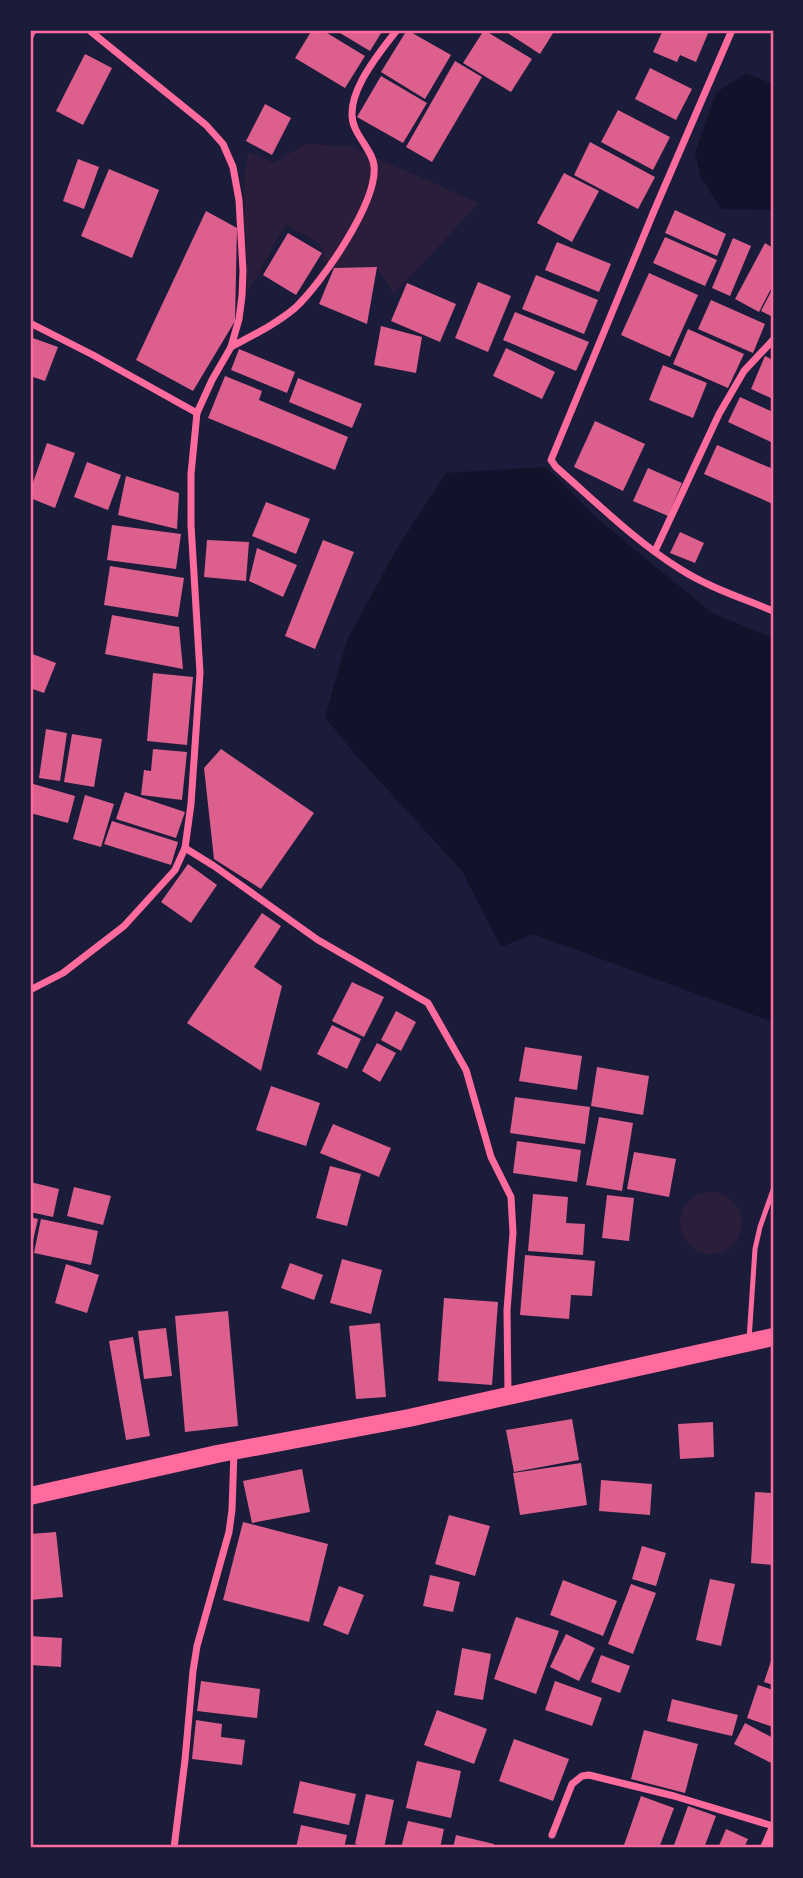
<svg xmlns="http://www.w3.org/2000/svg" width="803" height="1878" font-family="Inter,sans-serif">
<rect width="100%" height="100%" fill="#1b1b3a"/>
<!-- green -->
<g fill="#2a1e3b">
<path d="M305 144 349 146 479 203 394 294 377 267 334 268 322 260 323 253 320 244 286 224 247 294C249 249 239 195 248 152L274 163Z"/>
<circle cx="711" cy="1223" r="31"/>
</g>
<!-- water -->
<g fill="#12122b">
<polygon points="746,73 773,84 773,210 721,209 701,178 695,153 716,93"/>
<polygon points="546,467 599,520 712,613 773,638 773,1022 533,934 501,947 462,871 354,753 325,717 347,640 396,550 446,473"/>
</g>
<!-- building -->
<g fill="#dd5f8e">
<polygon points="30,30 37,30 30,45"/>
<polygon points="312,30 322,30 365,56 345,88 295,58"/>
<polygon points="335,30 383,30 370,51"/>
<polygon points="407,30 451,55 425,99 381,72"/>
<polygon points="484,30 532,59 511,92 463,63"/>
<polygon points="503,30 555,30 540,54"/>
<polygon points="663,30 709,31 696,62 680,55 677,62 653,52"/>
<polygon points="85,54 112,68 83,125 56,111"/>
<polygon points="455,61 482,77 432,162 406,147"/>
<polygon points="650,68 692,89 676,120 635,99"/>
<polygon points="381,76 427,103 403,143 357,117"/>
<polygon points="265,104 291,118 272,155 246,141"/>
<polygon points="618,110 670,137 653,170 601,142"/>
<polygon points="590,142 655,177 638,209 574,175"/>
<polygon points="78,159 99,167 84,209 63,201"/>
<polygon points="109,169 159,190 132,258 81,236"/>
<polygon points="564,173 599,191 572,242 537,223"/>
<polygon points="675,210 726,234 717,256 665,233"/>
<polygon points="206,211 237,228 235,321 193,391 136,360"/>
<polygon points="288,233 322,253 296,295 263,275"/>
<polygon points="665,237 717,260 705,286 653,263"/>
<polygon points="733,238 751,246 730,296 712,288"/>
<polygon points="557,242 611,264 599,292 545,270"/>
<polygon points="765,243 773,248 773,285 759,312 735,299"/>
<polygon points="377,267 367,324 319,304 334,268"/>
<polygon points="649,273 698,295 670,357 621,335"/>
<polygon points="536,275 598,300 584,334 522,309"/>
<polygon points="478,282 511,296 488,352 455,338"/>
<polygon points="407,283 456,304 440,342 391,321"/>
<polygon points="773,288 773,317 761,311"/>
<polygon points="711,300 765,324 753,353 698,329"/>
<polygon points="515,312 589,342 576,371 503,340"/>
<polygon points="381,326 422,337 416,373 374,365"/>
<polygon points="688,329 744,354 728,388 673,364"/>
<polygon points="30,337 58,347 45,381 30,376"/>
<polygon points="506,348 555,372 542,399 493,376"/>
<polygon points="239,349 295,372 287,393 231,370"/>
<polygon points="765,356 773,360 773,399 751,389"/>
<polygon points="663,365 707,383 693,418 649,400"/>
<polygon points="225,376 262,391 259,400 348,437 335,470 208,418"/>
<polygon points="298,378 362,404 352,428 289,402"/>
<polygon points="740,397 773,412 773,443 728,422"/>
<polygon points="595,421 645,444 623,491 574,467"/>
<polygon points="47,443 75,453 55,508 30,498 30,491"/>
<polygon points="717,445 773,469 773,504 704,474"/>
<polygon points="87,462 121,475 108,510 74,497"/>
<polygon points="648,468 682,483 668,516 633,501"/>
<polygon points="126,476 179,493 177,529 118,515"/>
<polygon points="266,502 310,519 296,554 252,536"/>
<polygon points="112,525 181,534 176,569 107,560"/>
<polygon points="680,532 704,543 695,563 670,553"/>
<polygon points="207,540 249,542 246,581 204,577"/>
<polygon points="323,540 354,552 315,649 285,636"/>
<polygon points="257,548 297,565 283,597 249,581"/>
<polygon points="110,566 184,578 178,617 104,605"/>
<polygon points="112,615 179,627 183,669 105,654"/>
<polygon points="30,653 56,663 44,693 30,688"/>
<polygon points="153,673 193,677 187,745 147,741"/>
<polygon points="46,729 67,733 60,781 39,778"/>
<polygon points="72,734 102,739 94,787 64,782"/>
<polygon points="153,749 187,752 182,800 141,795 144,770 151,771"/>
<polygon points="221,749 314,813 261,889 214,859 204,768"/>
<polygon points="30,783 75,796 68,823 30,813"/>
<polygon points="125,792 185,812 176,838 116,819"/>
<polygon points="85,795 114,804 101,847 73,839"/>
<polygon points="112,821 178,842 171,865 104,844"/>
<polygon points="188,864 217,885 191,923 161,902"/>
<polygon points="262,913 281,926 254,967 282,986 261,1071 187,1023"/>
<polygon points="352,982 384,997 364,1037 332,1021"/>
<polygon points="396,1011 416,1022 401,1051 381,1040"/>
<polygon points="332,1025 361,1039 347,1069 317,1054"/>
<polygon points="377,1043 396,1053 380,1082 362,1071"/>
<polygon points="525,1047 582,1056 577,1090 519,1081"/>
<polygon points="597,1067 649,1076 643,1115 591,1106"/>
<polygon points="271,1086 320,1103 306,1146 256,1130"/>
<polygon points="515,1097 590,1107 585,1144 510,1133"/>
<polygon points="599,1117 633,1123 622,1191 586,1185"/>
<polygon points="333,1124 391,1148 379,1177 320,1153"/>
<polygon points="517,1141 581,1150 577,1182 513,1173"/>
<polygon points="634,1152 676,1159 669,1197 627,1189"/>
<polygon points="330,1166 361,1174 347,1226 316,1218"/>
<polygon points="30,1182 59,1189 53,1217 30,1212"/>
<polygon points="74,1187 111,1196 103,1225 67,1216"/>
<polygon points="533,1194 568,1197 566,1223 585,1224 583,1255 528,1251"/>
<polygon points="607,1195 634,1198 629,1241 602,1238"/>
<polygon points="30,1217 38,1219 31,1249 30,1249"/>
<polygon points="41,1219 98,1231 91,1265 34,1253"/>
<polygon points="525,1255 595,1261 592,1296 571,1295 569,1319 520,1315"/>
<polygon points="342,1259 382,1270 371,1314 330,1303"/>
<polygon points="290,1263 323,1275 314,1300 281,1288"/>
<polygon points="66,1264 99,1275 87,1313 55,1303"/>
<polygon points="444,1298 498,1302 492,1385 438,1381"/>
<polygon points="228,1311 238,1426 185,1432 175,1316"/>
<polygon points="380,1323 386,1397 356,1399 349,1326"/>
<polygon points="166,1328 172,1376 144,1379 138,1331"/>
<polygon points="133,1337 150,1436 126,1440 109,1341"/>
<polygon points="572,1419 579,1460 514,1472 506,1430"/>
<polygon points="713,1422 714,1457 680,1459 678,1424"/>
<polygon points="581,1463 587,1505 520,1515 513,1473"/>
<polygon points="302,1469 310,1512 252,1523 243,1481"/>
<polygon points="601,1480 652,1484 650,1515 599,1511"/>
<polygon points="755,1492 773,1493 773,1565 751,1563"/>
<polygon points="449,1515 490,1526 475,1576 435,1564"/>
<polygon points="243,1522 328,1544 309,1622 223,1600"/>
<polygon points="56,1532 63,1597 30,1600 30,1534"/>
<polygon points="642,1546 666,1553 656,1586 632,1579"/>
<polygon points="430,1575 460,1582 453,1612 423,1606"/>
<polygon points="710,1579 735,1584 721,1646 696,1640"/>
<polygon points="563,1580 617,1601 603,1636 550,1615"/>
<polygon points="631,1584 656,1593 633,1654 608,1644"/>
<polygon points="339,1586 364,1595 348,1635 323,1625"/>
<polygon points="516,1617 559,1631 536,1694 494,1679"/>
<polygon points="566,1634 595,1648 579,1681 550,1667"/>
<polygon points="30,1636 62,1638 61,1667 30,1665"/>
<polygon points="462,1648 491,1654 483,1700 454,1695"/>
<polygon points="601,1655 630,1666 620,1693 591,1682"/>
<polygon points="771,1661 773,1662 773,1685 764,1682"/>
<polygon points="201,1681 260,1689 257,1718 197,1711"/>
<polygon points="555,1681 602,1698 592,1726 545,1710"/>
<polygon points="758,1685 773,1690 773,1727 747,1718"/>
<polygon points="672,1699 738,1715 732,1736 667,1721"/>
<polygon points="437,1710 487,1729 474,1764 424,1745"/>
<polygon points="196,1720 222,1724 221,1737 245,1740 242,1765 192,1759"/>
<polygon points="745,1723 773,1738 773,1764 734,1744"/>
<polygon points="644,1730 698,1744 685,1793 631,1779"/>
<polygon points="514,1739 569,1759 553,1801 499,1781"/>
<polygon points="417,1761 461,1771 451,1818 406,1808"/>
<polygon points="300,1781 356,1794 349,1825 293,1813"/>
<polygon points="366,1794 394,1800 384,1848 371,1848 355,1844"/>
<polygon points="641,1796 674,1808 659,1848 623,1848"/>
<polygon points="688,1806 716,1816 704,1848 673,1848"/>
<polygon points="408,1821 444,1829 440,1848 401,1848"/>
<polygon points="301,1825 347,1835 344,1848 296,1848"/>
<polygon points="726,1829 748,1839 744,1848 718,1848"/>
<polygon points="456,1835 494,1844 493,1848 453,1848"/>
</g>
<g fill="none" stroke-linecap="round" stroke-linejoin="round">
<!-- service -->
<polyline stroke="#ff6b9d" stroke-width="5" points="749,1340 755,1249 760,1227 773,1190"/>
<!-- minor -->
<g stroke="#ff6b9d" stroke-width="7">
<path d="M732 30 654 211 551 460 556 467C596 502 635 541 680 569 708 587 742 598 773 611"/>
<polyline points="30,323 93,355 197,413"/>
<path d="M231 347C253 335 276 324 295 308 321 284 378 202 374 166 373 153 360 140 355 128 341 98 379 53 397 30"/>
<polyline points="655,551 719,414 744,371 773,340"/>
<polyline points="185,848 214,866 318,940 428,1003 466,1070 491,1157 511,1197 513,1233 507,1310 508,1394"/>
<polyline points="30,990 63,973 124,926 175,870 185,848 191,804 200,673 191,525 191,474 197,413 212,380 231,347 239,319 242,296 243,271 239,200 233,167 223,144 206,125 89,30"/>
<polyline points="552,1835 572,1784 582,1776 589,1775 674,1796 773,1826"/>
<polyline points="174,1848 185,1760 193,1671 197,1646 229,1532 232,1510 234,1452"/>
</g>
<!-- tertiary -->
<polyline stroke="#ff6b9d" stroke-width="12" points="766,1848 773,1832"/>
<!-- primary -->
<polyline stroke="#ff6b9d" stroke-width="18" points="30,1496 217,1454 409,1418 773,1337"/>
</g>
<!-- border -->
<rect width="803" height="1878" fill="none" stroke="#1b1b3a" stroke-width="63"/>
<rect x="32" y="32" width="740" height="1814" fill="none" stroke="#ff6b9d" stroke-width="2.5"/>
</svg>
